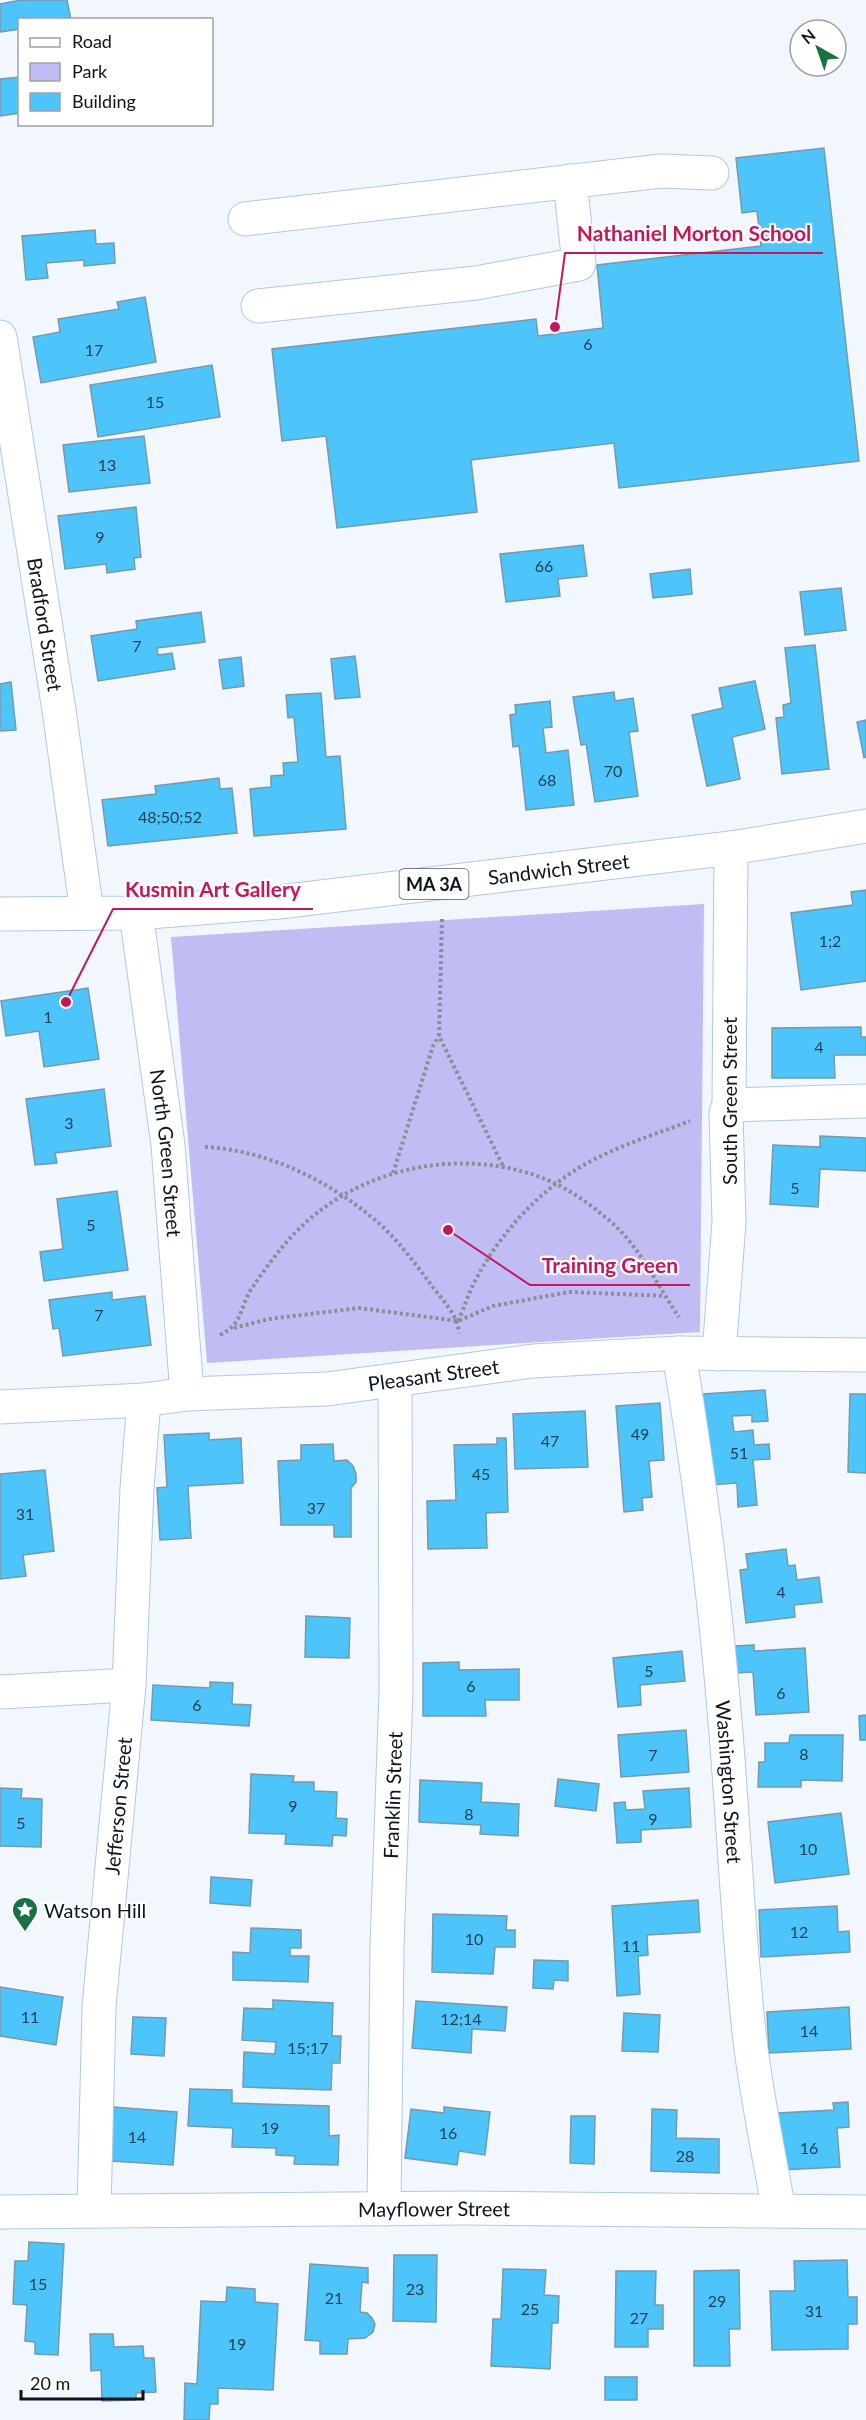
<svg xmlns="http://www.w3.org/2000/svg" width="866" height="2420" font-family="Lato,sans-serif">
<rect width="100%" height="100%" fill="#f2f7fd"/>
<!-- green -->
<polygon fill="#c1bdf4" points="704,904 700,1332 207,1363 171,937"/>
<!-- building -->
<g fill="#4dc5fa" stroke="#7699ab" stroke-width="1.5">
<polygon points="21,0 67,0 71,20 20,20 20,29 0,32 0,4"/>
<polygon points="20,77 20,113 0,116 0,79"/>
<polygon points="824,148 859,461 619,488 614,443 471,460 477,512 337,528 326,436 282,441 272,349 536,319 538,336 603,328 597,265 761,246 757,211 742,213 736,158"/>
<polygon points="95,230 96,244 114,243 115,263 84,266 84,260 46,263 48,278 26,280 22,236"/>
<polygon points="145,297 156,362 41,383 33,337 60,332 58,319 119,309 117,302"/>
<polygon points="212,365 220,417 98,437 90,385"/>
<polygon points="144,436 150,483 69,492 63,445"/>
<polygon points="136,507 141,557 134,558 135,569 107,573 106,564 65,569 58,516"/>
<polygon points="583,545 587,576 558,579 560,596 506,602 500,554"/>
<polygon points="690,569 692,594 653,598 650,574"/>
<polygon points="841,588 846,630 805,635 800,592"/>
<polygon points="201,612 205,642 157,648 158,655 172,653 175,669 98,681 91,636 137,629 136,621"/>
<polygon points="815,645 829,769 782,774 776,718 784,717 783,705 791,703 785,648"/>
<polygon points="355,656 360,697 335,699 331,659"/>
<polygon points="241,657 244,686 223,689 219,660"/>
<polygon points="755,681 765,729 732,737 740,779 707,786 692,715 723,708 719,688"/>
<polygon points="11,682 16,730 0,731 0,684"/>
<polygon points="614,692 615,701 633,698 638,731 629,732 638,796 595,802 586,744 581,745 573,697"/>
<polygon points="321,693 326,757 340,756 346,829 254,836 250,789 271,787 271,776 284,775 283,763 298,762 294,717 288,718 286,695"/>
<polygon points="550,701 552,727 543,728 546,753 568,750 574,805 526,810 519,746 513,747 510,715 516,714 515,705"/>
<polygon points="866,720 866,757 864,758 857,722"/>
<polygon points="219,778 220,789 232,788 237,833 108,846 102,800 156,794 155,786"/>
<polygon points="866,890 866,981 801,990 791,913 853,905 851,892"/>
<polygon points="88,988 99,1059 44,1067 39,1031 6,1036 1,1001"/>
<polygon points="861,1027 861,1037 866,1037 866,1055 834,1055 835,1078 772,1078 772,1028"/>
<polygon points="104,1089 111,1146 55,1153 57,1163 35,1165 26,1099"/>
<polygon points="820,1136 866,1138 866,1171 820,1169 818,1207 770,1204 773,1145 820,1147"/>
<polygon points="117,1191 128,1270 44,1281 40,1252 63,1249 57,1199"/>
<polygon points="112,1292 112,1300 145,1296 151,1345 63,1356 59,1328 53,1329 49,1300"/>
<polygon points="765,1390 768,1421 752,1422 752,1415 732,1416 734,1432 753,1430 754,1445 769,1444 770,1459 753,1460 757,1505 738,1507 737,1483 710,1485 703,1394"/>
<polygon points="850,1394 866,1394 866,1473 848,1472"/>
<polygon points="660,1403 664,1460 649,1461 652,1497 642,1498 643,1510 624,1512 616,1406"/>
<polygon points="585,1411 588,1467 515,1469 513,1414"/>
<polygon points="209,1433 209,1440 241,1438 243,1483 188,1486 191,1538 160,1540 157,1488 167,1487 164,1435"/>
<polygon points="497,1438 506,1438 508,1512 486,1513 487,1548 428,1549 427,1501 456,1500 454,1445 497,1444"/>
<polygon points="333,1444 334,1461 347,1460 353,1466 356,1474 356,1482 351,1488 351,1537 334,1537 334,1525 281,1525 278,1461 301,1460 301,1445"/>
<polygon points="45,1470 54,1551 23,1555 26,1576 0,1579 0,1474"/>
<polygon points="786,1549 788,1566 795,1565 797,1580 819,1577 822,1602 794,1605 795,1617 746,1623 740,1570 748,1569 746,1554"/>
<polygon points="306,1616 350,1618 349,1658 305,1657"/>
<polygon points="754,1645 754,1651 805,1648 809,1712 756,1715 753,1672 736,1673 735,1646"/>
<polygon points="682,1651 685,1681 640,1685 641,1705 618,1707 613,1658"/>
<polygon points="459,1662 459,1670 519,1669 519,1700 485,1700 486,1716 423,1716 423,1663"/>
<polygon points="210,1682 233,1683 232,1704 251,1705 249,1726 151,1720 153,1685 210,1688"/>
<polygon points="866,1715 866,1740 860,1740 859,1716"/>
<polygon points="686,1730 689,1772 621,1777 618,1735"/>
<polygon points="790,1735 843,1735 842,1781 801,1780 801,1787 758,1787 759,1762 765,1762 765,1743 789,1743"/>
<polygon points="251,1774 294,1776 293,1782 314,1782 314,1791 337,1792 336,1818 347,1819 346,1836 333,1835 332,1846 285,1844 286,1834 249,1833"/>
<polygon points="558,1779 599,1784 596,1811 555,1806"/>
<polygon points="420,1780 482,1783 481,1802 519,1804 518,1836 480,1834 481,1825 419,1822"/>
<polygon points="0,1788 22,1789 21,1798 42,1799 41,1847 0,1846"/>
<polygon points="689,1788 691,1827 641,1830 641,1842 617,1843 614,1803 625,1802 626,1810 645,1809 643,1791"/>
<polygon points="841,1813 849,1874 775,1883 768,1822"/>
<polygon points="211,1877 252,1880 250,1906 210,1903"/>
<polygon points="698,1900 700,1932 647,1935 648,1955 638,1956 640,1994 617,1996 612,1906"/>
<polygon points="837,1906 838,1932 849,1931 850,1952 761,1957 759,1910"/>
<polygon points="433,1914 507,1916 506,1930 515,1930 515,1947 495,1947 493,1974 432,1972"/>
<polygon points="251,1928 301,1930 301,1948 290,1948 290,1956 309,1956 308,1982 233,1980 233,1952 250,1953"/>
<polygon points="534,1960 568,1961 568,1981 554,1980 553,1989 533,1988"/>
<polygon points="0,1987 63,1997 56,2045 0,2036"/>
<polygon points="273,2000 333,2003 332,2036 341,2036 340,2063 332,2063 331,2090 243,2087 244,2052 275,2054 276,2042 242,2040 244,2008 273,2009"/>
<polygon points="416,2001 507,2007 505,2031 472,2029 471,2053 412,2048"/>
<polygon points="849,2007 851,2049 769,2053 767,2012"/>
<polygon points="624,2013 660,2015 658,2052 622,2051"/>
<polygon points="133,2017 166,2018 164,2056 131,2054"/>
<polygon points="190,2089 232,2090 232,2103 329,2106 329,2136 339,2135 338,2165 294,2164 295,2156 276,2155 276,2148 232,2147 233,2128 188,2126"/>
<polygon points="848,2102 849,2127 837,2128 840,2167 781,2170 778,2113 834,2110 833,2103"/>
<polygon points="100,2106 177,2112 173,2165 96,2160"/>
<polygon points="444,2107 490,2112 485,2155 459,2151 457,2165 405,2158 411,2109 444,2113"/>
<polygon points="652,2109 677,2110 676,2138 719,2139 719,2173 651,2171"/>
<polygon points="571,2116 595,2116 594,2164 570,2163"/>
<polygon points="29,2242 64,2244 58,2355 35,2354 35,2342 25,2341 27,2305 13,2304 15,2261 28,2261"/>
<polygon points="394,2255 437,2255 436,2322 393,2321"/>
<polygon points="847,2260 848,2297 857,2297 857,2324 848,2324 848,2349 772,2350 770,2291 795,2291 794,2261"/>
<polygon points="310,2264 368,2268 368,2283 362,2282 360,2312 367,2313 372,2318 375,2324 373,2332 365,2338 348,2339 347,2354 320,2354 320,2341 305,2340"/>
<polygon points="503,2269 546,2270 544,2295 559,2296 558,2323 552,2323 550,2369 491,2366 493,2319 501,2319"/>
<polygon points="739,2270 740,2329 729,2329 730,2366 694,2366 694,2271"/>
<polygon points="616,2271 656,2271 655,2305 663,2305 663,2329 648,2329 648,2347 615,2347"/>
<polygon points="227,2287 255,2289 255,2302 278,2304 273,2390 218,2388 218,2404 210,2404 209,2420 184,2420 185,2383 197,2384 201,2301 226,2302"/>
<polygon points="90,2334 113,2334 114,2347 143,2346 144,2358 154,2358 156,2392 136,2393 136,2400 102,2401 101,2370 91,2371"/>
<rect x="605" y="2377" width="32" height="23"/>
</g>
<g fill="none" stroke-linecap="round" stroke-linejoin="round">
<defs>
<g id="minor">
<polyline points="245,219 661,171 712,173"/>
<polyline points="258,306 476,283 579,264 570,181"/>
<path id="s1" d="M0 337 59 710 87 913"/>
<path id="s2" d="M136 913 168 1145 187 1394"/>
<polyline points="729,1105 866,1101"/>
<path id="s3" d="M679 1353C699 1475 715 1597 725 1721 734 1828 738 1935 750 2041 757 2098 769 2155 779 2211"/>
<polyline points="719,1354 729,1222 726,1113 729,1105 731,848"/>
<path id="s4" d="M0 1407 144 1400 187 1394 327 1389 533 1361 679 1353 866 1355"/>
<polyline points="0,1692 129,1685"/>
<path id="s5" d="M384 2209 387 1947 396 1691 395 1381"/>
<path id="s6" d="M94 2211 99 2007 129 1685 137 1488 144 1400"/>
<path id="s7" d="M0 2212 465 2208 866 2212"/>
</g>
<g id="major">
<path id="s8" d="M0 914 136 913 279 902 731 848 866 826"/>
</g>
</defs>
<!-- minor casing -->
<use href="#minor" stroke="#afc9e4" stroke-width="35"/>
<!-- major casing -->
<use href="#major" stroke="#afc9e4" stroke-width="35"/>
<!-- path -->
<g stroke="#888f97" stroke-width="4" stroke-dasharray="3 3" stroke-linecap="butt">
<polyline points="442,919 439,1036 504,1168"/>
<path d="M205 1147C270 1150 335 1184 382 1226 401 1244 417 1266 432 1286 443 1301 458 1315 459 1333"/>
<polyline points="393,1173 433,1046 439,1036"/>
<path d="M458 1321C464 1308 468 1295 474 1283 501 1230 547 1181 601 1156 630 1142 661 1132 690 1121"/>
<polyline points="234,1328 269,1319 359,1308 458,1321 493,1306 569,1292 665,1296"/>
<path d="M220 1335C244 1323 239 1308 252 1288 265 1269 280 1248 297 1231 361 1165 470 1144 554 1183 574 1192 593 1207 610 1221 641 1248 656 1284 679 1317"/>
</g>
<!-- minor -->
<use href="#minor" stroke="#fff" stroke-width="33"/>
<!-- major -->
<use href="#major" stroke="#fff" stroke-width="33"/>
</g>
<!-- icons -->
<defs>
<symbol id="sight-pin" viewBox="-11 -11 22 30"><path d="M0 17L-7.5 6A9.5 9.5 0 1 1 7.5 6Z" fill="#197043" stroke="#fff"/><path d="M0-6L1.8-2.2L6-1.7L2.9 1.2L3.7 5.4L0 3.3L-3.7 5.4L-2.9 1.2L-6-1.7L-1.8-2.2Z" fill="#fff"/></symbol>
</defs>
<g fill-rule="evenodd">
<use href="#sight-pin" x="10" y="1895" width="30" height="40"/>
</g>
<g text-anchor="middle" dominant-baseline="central" stroke-width="4.5" stroke-linejoin="round" paint-order="stroke">
<!-- number labels -->
<g font-size="16" fill="#1c4156">
<text x="588" y="343">6</text>
<text x="94" y="349">17</text>
<text x="155" y="401">15</text>
<text x="107" y="464">13</text>
<text x="100" y="536">9</text>
<text x="544" y="565">66</text>
<text x="137" y="645">7</text>
<text x="613" y="770">70</text>
<text x="547" y="779">68</text>
<text x="170" y="816">48;50;52</text>
<text x="830" y="940">1;2</text>
<text x="48" y="1016">1</text>
<text x="819" y="1046">4</text>
<text x="69" y="1122">3</text>
<text x="795" y="1187">5</text>
<text x="91" y="1224">5</text>
<text x="99" y="1314">7</text>
<text x="640" y="1433">49</text>
<text x="550" y="1440">47</text>
<text x="739" y="1452">51</text>
<text x="481" y="1473">45</text>
<text x="316" y="1507">37</text>
<text x="25" y="1513">31</text>
<text x="781" y="1591">4</text>
<text x="649" y="1670">5</text>
<text x="471" y="1685">6</text>
<text x="781" y="1692">6</text>
<text x="197" y="1704">6</text>
<text x="804" y="1753">8</text>
<text x="653" y="1754">7</text>
<text x="293" y="1805">9</text>
<text x="469" y="1813">8</text>
<text x="653" y="1818">9</text>
<text x="21" y="1822">5</text>
<text x="808" y="1848">10</text>
<text x="799" y="1931">12</text>
<text x="474" y="1938">10</text>
<text x="631" y="1945">11</text>
<text x="30" y="2016">11</text>
<text x="461" y="2018">12;14</text>
<text x="809" y="2030">14</text>
<text x="308" y="2047">15;17</text>
<text x="270" y="2127">19</text>
<text x="448" y="2132">16</text>
<text x="137" y="2136">14</text>
<text x="809" y="2147">16</text>
<text x="685" y="2155">28</text>
<text x="38" y="2283">15</text>
<text x="415" y="2288">23</text>
<text x="334" y="2297">21</text>
<text x="717" y="2300">29</text>
<text x="530" y="2308">25</text>
<text x="814" y="2310">31</text>
<text x="639" y="2317">27</text>
<text x="237" y="2343">19</text>
</g>
<!-- shield labels -->
<rect fill="#fff" stroke="#555b62" stroke-width="1.5" x="399.5" y="869" width="69" height="30" rx="4.5"/>
<g font-size="18" font-weight="bold" fill="#0c151f">
<text x="434" y="884">MA 3A</text>
</g>
<!-- street labels -->
<g font-size="20" fill="#0c151f" stroke="#fff">
<text stroke="none"><textPath href="#s1" startOffset="291">Bradford Street</textPath></text>
<text stroke="none"><textPath href="#s8" startOffset="561">Sandwich Street</textPath></text>
<text transform="translate(729 1101) rotate(-90)">South Green Street</text>
<text stroke="none"><textPath href="#s2" startOffset="242">North Green Street</textPath></text>
<text stroke="none"><textPath href="#s4" startOffset="435">Pleasant Street</textPath></text>
<text stroke="none"><textPath href="#s3" startOffset="432">Washington Street</textPath></text>
<text stroke="none"><textPath href="#s5" startOffset="414">Franklin Street</textPath></text>
<text stroke="none"><textPath href="#s6" startOffset="406">Jefferson Street</textPath></text>
<text stroke="none"><textPath href="#s7" startOffset="434">Mayflower Street</textPath></text>
</g>
<!-- poi labels -->
<g font-size="20" fill="#0c151f" stroke="#fff" text-anchor="start">
<text x="44" y="1910">Watson Hill</text>
</g>
</g>
<!-- callouts -->
<path fill="none" stroke="#c2185b" stroke-width="2" d="M555 327L565 253H823M66 1002L113 909H313M448 1230L530 1285H690"/>
<g fill="#c2185b" stroke="#fff" stroke-width="2">
<circle cx="555" cy="327" r="6"/>
<circle cx="66" cy="1002" r="6"/>
<circle cx="448" cy="1230" r="6"/>
</g>
<g font-size="21" text-anchor="middle" font-weight="bold" fill="#c2185b" stroke="#fff" stroke-width="4.5" stroke-linejoin="round" paint-order="stroke">
<text x="694" y="241">Nathaniel Morton School</text>
<text x="213" y="897">Kusmin Art Gallery</text>
<text x="610" y="1273">Training Green</text>
</g>
<!-- legend -->
<rect x="18" y="18" width="195" height="108" fill="#ffffff" stroke="#9ea1a5" stroke-width="1.5"/>
<rect x="30" y="38" width="30" height="9" fill="#ffffff" stroke="#9ea1a5" stroke-width="1.5"/>
<text x="72" y="48" font-size="18" fill="#0c151f">Road</text>
<rect x="30" y="63" width="30" height="18" fill="#c1bdf4" stroke="#9ea1a5" stroke-width="1.5"/>
<text x="72" y="78" font-size="18" fill="#0c151f">Park</text>
<rect x="30" y="93" width="30" height="18" fill="#4dc5fa" stroke="#9ea1a5" stroke-width="1.5"/>
<text x="72" y="108" font-size="18" fill="#0c151f">Building</text>
<!-- north arrow -->
<g transform="translate(818 48) rotate(320)"><circle r="28" fill="#ffffff" stroke="#9ea1a5" stroke-width="1.5"/>
<path d="M0-4.5L10 22L0 15L-10 22Z" fill="#197043"/>
<text y="-9" font-size="16" font-weight="bold" text-anchor="middle" fill="#0c151f">N</text>
</g>
<!-- scale -->
<path d="M21 2390v9h122v-9" fill="none" stroke="#0c151f" stroke-width="3"/>
<text x="30" y="2390" font-size="18" fill="#0c151f" stroke="#ffffff" stroke-width="4.5" paint-order="stroke">20 m</text>
</svg>
